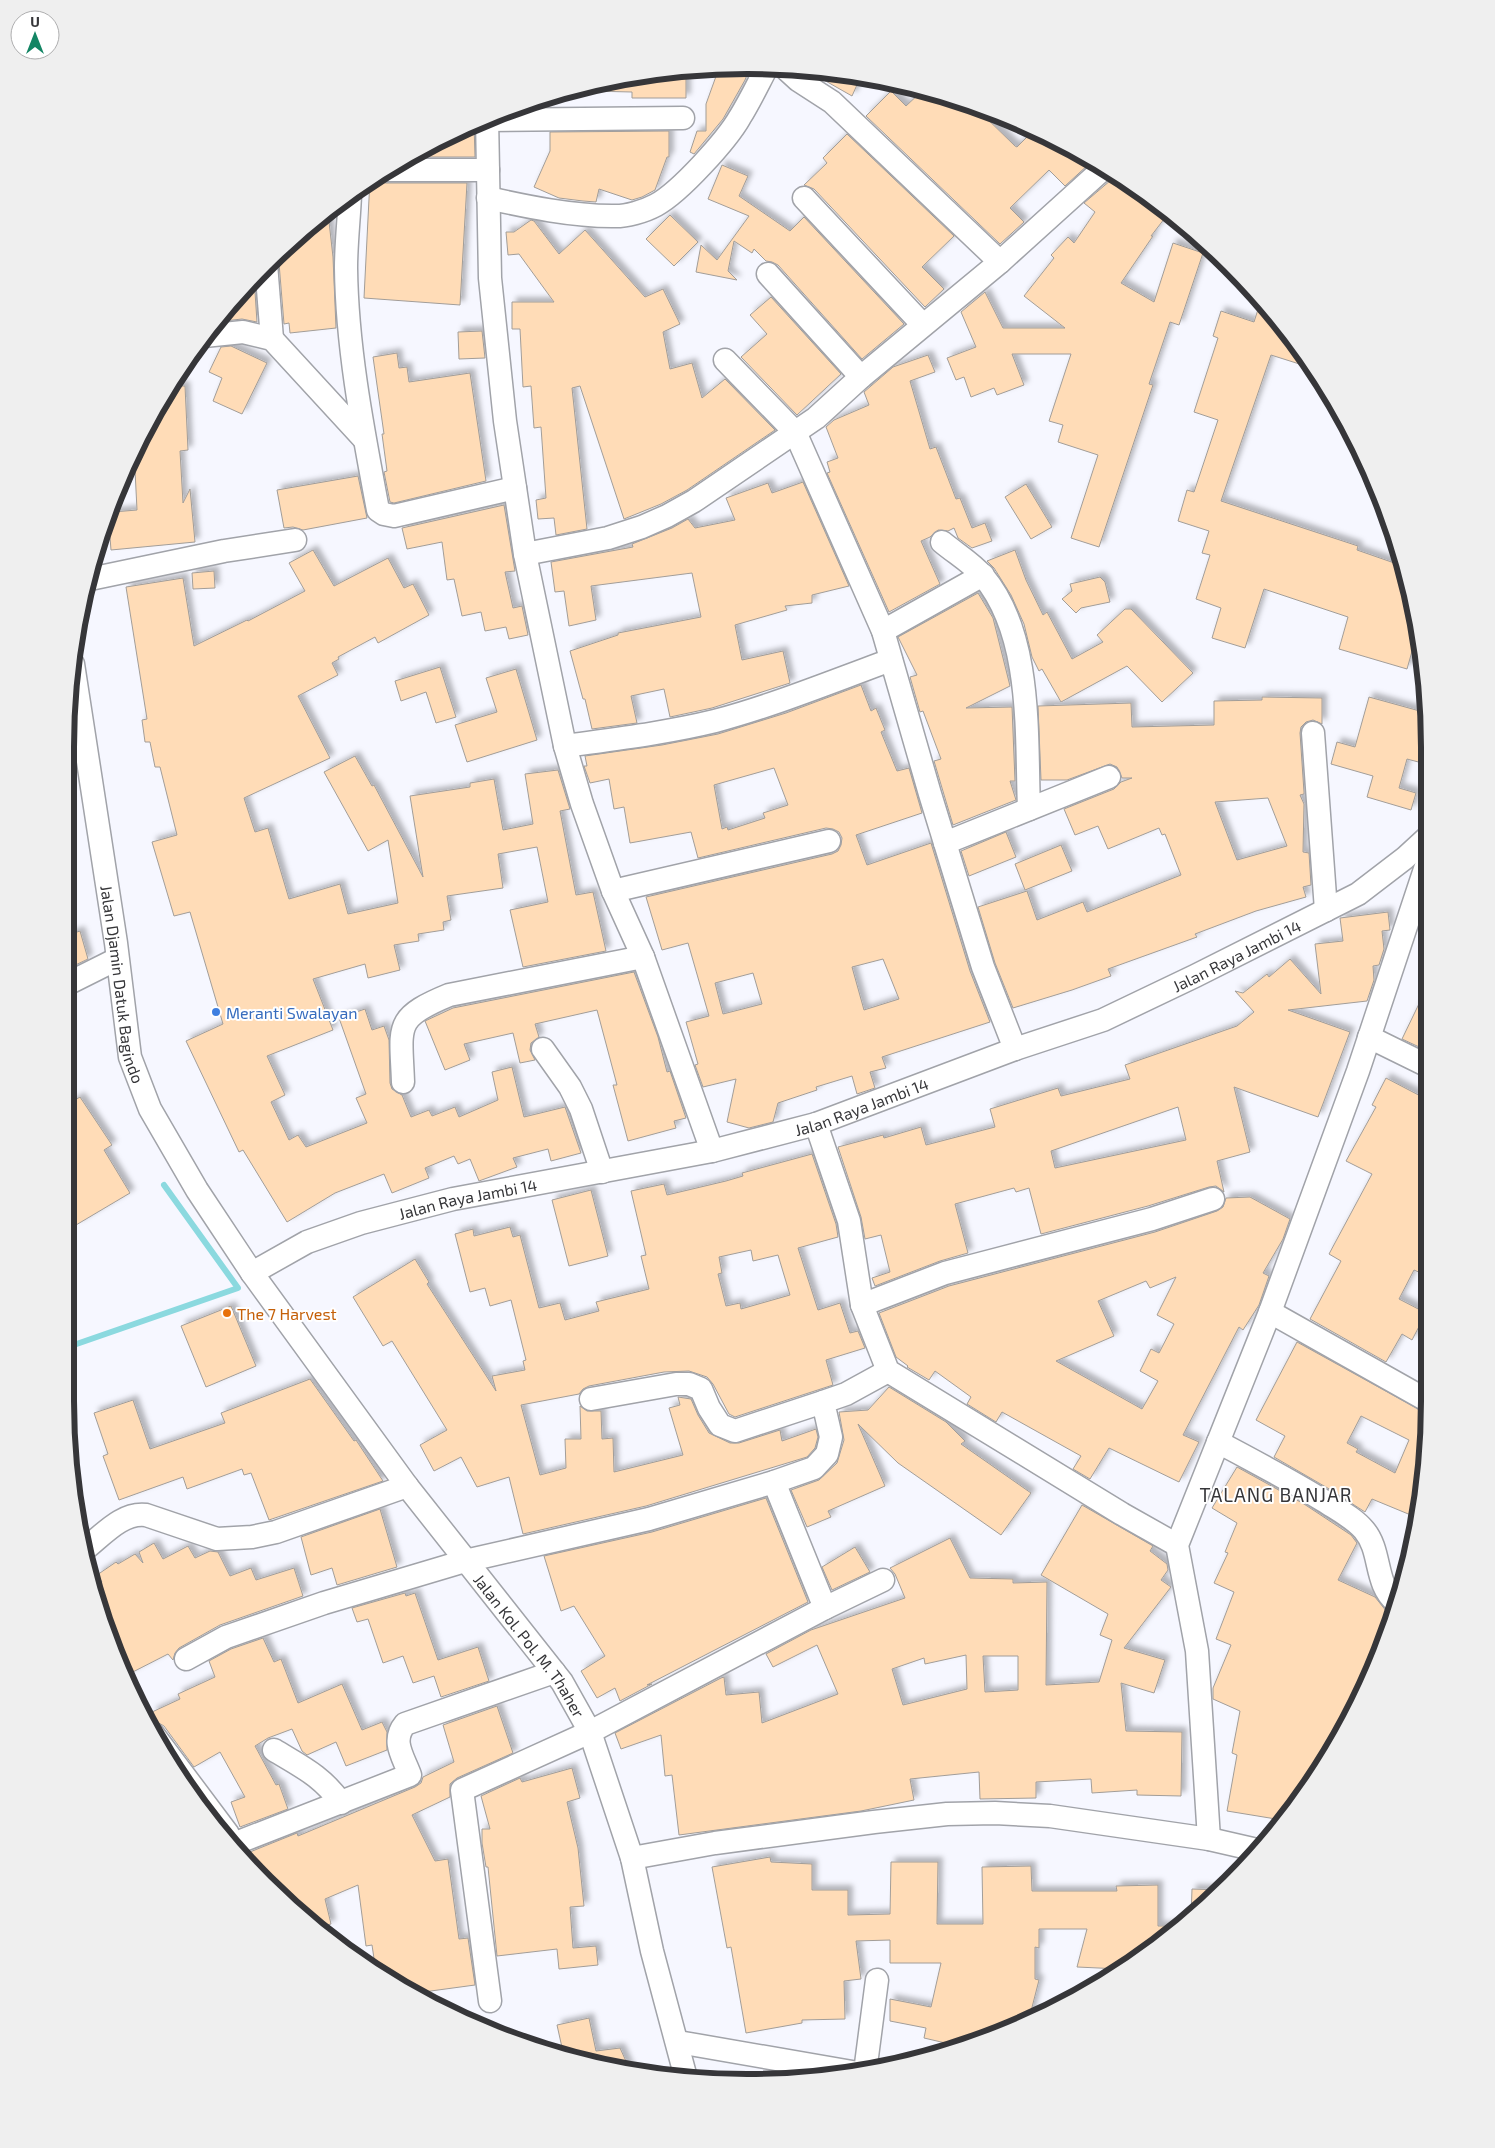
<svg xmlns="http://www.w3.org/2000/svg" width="1495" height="2148" font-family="'Exo 2',sans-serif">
<defs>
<filter id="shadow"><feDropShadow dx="4.5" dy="-4.5" stdDeviation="2.5" flood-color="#0004"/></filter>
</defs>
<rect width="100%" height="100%" fill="#f6f7ff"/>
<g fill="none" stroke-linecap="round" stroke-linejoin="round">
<!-- stream -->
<polyline stroke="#8bd9df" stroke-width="6" points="65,1348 238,1288 164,1185"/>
</g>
<!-- building -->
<g fill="#ffdcb7" stroke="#a29d98" fill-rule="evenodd" filter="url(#shadow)">
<polygon points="751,65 745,80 723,119 694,154 690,152 697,131 706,131 706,104 719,68"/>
<polygon points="686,71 686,98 632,98 632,92 589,91 589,86 615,78"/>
<polygon points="808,71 846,75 861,76 852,96"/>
<polygon points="891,91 906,106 922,91 975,107 1015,146 1017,147 1034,130 1074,152 1086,164 1089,161 1090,163 1065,186 1049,170 1010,208 1024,222 1000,244 866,116"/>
<polygon points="474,124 475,157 412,157 458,132"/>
<polygon points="669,131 669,157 667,157 655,190 642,197 632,200 599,189 596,202 583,201 559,198 534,187 550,151 550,132"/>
<polygon points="847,134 954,236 922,267 944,289 925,307 814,189 804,185 827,163 823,158"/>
<polygon points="722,165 748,176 739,196 790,231 804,217 904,324 862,359 778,265 772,262 766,261 754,249 752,253 734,241 728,271 737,280 696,272 701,245 717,260 749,216 708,199"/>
<polygon points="375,177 380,182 386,183 467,183 460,305 364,298 370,179"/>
<polygon points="1111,180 1124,190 1130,182 1168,214 1151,236 1153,236 1121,283 1154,302 1173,243 1203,253 1179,325 1170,322 1149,384 1153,385 1099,547 1071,538 1098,455 1058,442 1063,425 1049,421 1071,354 1012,354 1024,385 997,395 994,388 971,397 964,377 956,380 947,358 976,347 961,312 985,292 1003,328 1065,328 1024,296 1054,258 1051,255 1068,237 1074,243 1095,212 1084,203"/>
<polygon points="328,213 333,257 336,328 290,333 289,323 284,324 279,263 276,256"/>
<polygon points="670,215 698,242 674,266 646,239"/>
<polygon points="531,220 534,221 559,254 585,230 645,297 663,289 680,324 663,332 670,369 692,363 702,398 725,379 775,430 687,490 661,504 624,519 580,386 572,388 587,529 556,535 554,518 538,519 536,500 546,498 541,427 534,428 531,386 523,387 520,329 512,329 512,302 554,302 519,254 508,255 506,232 514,232"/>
<polygon points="254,277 257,322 242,319 215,322"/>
<polygon points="771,297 841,374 797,415 741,357 767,334 750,315"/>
<polygon points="1261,300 1282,324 1279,331 1290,334 1312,368 1271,355 1221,501 1358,546 1357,550 1400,565 1417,615 1418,630 1407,669 1339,649 1348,617 1264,589 1245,648 1212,638 1221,608 1196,599 1210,555 1202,553 1209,531 1178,521 1187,490 1194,492 1218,420 1194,412 1218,338 1213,336 1221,311 1254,322"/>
<polygon points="482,331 485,358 459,359 458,332"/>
<polygon points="231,346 267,363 242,414 213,401 222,378 209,372 221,347"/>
<polygon points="397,353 399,368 407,367 409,382 470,373 486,481 394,503 390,502 384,472 387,471 382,434 384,434 373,357"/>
<polygon points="928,355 935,372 910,381 930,449 936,447 956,499 960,498 972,528 985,523 992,541 972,548 958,538 954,528 948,531 938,530 930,537 921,541 940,584 889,612 827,473 830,472 827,462 838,458 826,427 834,420 869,405 864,392 893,367"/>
<polygon points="172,386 185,386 188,450 180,451 183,503 190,489 195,542 111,550 109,525 113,512 137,510 134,450 136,445"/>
<polygon points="358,476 367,518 303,530 293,527 284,528 277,490"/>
<polygon points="803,482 849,586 812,595 812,603 785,606 787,610 735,625 742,660 783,651 790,683 712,708 670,717 664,689 631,696 637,723 592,729 585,699 583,699 570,651 618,635 618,633 701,617 692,573 591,586 596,620 569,626 564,591 555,592 551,562 633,547 632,544 672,528 688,519 695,528 735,520 726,498 768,483 772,493"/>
<polygon points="1026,484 1052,527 1031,539 1005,497"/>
<polygon points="504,505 515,571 505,572 513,608 522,606 528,635 509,639 506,627 485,631 481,612 462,616 454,579 447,580 442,542 407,549 402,528"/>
<polygon points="313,550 334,586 388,558 404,588 413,584 429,615 378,643 375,637 338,657 339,659 332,663 338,675 298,696 330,758 244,798 255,832 268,828 289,899 340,884 348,914 398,903 388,840 368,851 324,772 355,756 372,786 374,785 423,877 410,796 470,787 470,783 494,779 503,830 533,824 525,774 558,770 570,809 560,811 576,895 593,892 606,951 523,967 510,910 548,902 537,847 498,854 503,888 447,896 451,920 443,922 444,930 418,934 419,941 394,945 400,970 368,978 365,964 313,979 333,1030 267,1056 285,1095 271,1102 289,1140 298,1135 306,1147 367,1123 356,1098 366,1094 339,1018 365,1009 372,1030 384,1026 389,1040 390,1083 392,1089 402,1095 411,1117 429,1110 432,1116 455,1107 459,1117 498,1100 492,1072 512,1067 524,1117 565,1107 581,1153 551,1161 548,1149 513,1158 517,1167 479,1181 470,1159 458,1164 454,1156 425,1168 429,1178 392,1193 384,1174 335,1193 287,1222 243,1150 239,1152 186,1041 223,1024 190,912 174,916 152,842 177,835 160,767 155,767 150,742 145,742 142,720 147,719 126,587 183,578 194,646 247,620 248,621 305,591 289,563"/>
<polygon points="1015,550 1026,580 1043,615 1047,612 1072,659 1103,642 1097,635 1125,609 1131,609 1193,673 1162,702 1127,666 1061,702 1042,669 1039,671 1032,657 1024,624 1011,595 994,568 987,561"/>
<polygon points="214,571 215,588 193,589 192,573"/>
<polygon points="1100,577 1105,582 1110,602 1081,608 1076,613 1062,599 1072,591 1070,584"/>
<polygon points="978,593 993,618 1010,686 966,708 1012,707 1015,781 1010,781 1016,800 953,825 934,761 941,759 923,711 920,712 910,677 917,675 898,637"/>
<polygon points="440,667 456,717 436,723 426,692 401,701 395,681"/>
<polygon points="516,669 537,740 467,762 455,725 497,712 486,678"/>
<path d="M861 685 871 711 876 708 885 730 881 732 897 771 909 768 922 813 856 835 867 865 931 843 970 971 990 1022 882 1057 886 1068 870 1072 875 1088 857 1094 852 1076 816 1087 817 1090 778 1103 773 1122 749 1128 727 1122 736 1079 703 1087 695 1065 698 1064 686 1022 709 1016 688 943 662 950 646 897 832 854 838 851 841 845 842 838 839 832 833 829 826 828 698 858 691 832 630 843 624 807 614 809 609 779 590 783 584 766H587L585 756 662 745 718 734 786 713ZM774 768 788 805 763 813 765 818 728 830 727 827 722 829 714 785ZM883 959 899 999 864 1010 852 967ZM753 973 762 1004 723 1014 715 983Z"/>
<path d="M1262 697 1322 698V724L1313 720 1306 722 1301 727 1300 733 1304 792V794L1300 795 1304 804 1303 852 1309 853 1311 885 1303 887 1306 897 1256 911 1195 934 1197 937 1108 969 1111 976 1072 990 1013 1008 995 963 978 907 1027 891 1037 920 1083 902 1087 912 1181 875 1165 834 1162 835 1159 828 1108 849 1098 826 1075 835 1064 809 1114 789 1121 782 1132 778H1122L1117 767 1110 764 1067 780H1041L1038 706 1131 703 1132 727 1214 725V701L1262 700ZM1268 798 1287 846 1237 860 1215 802Z"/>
<polygon points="1369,697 1427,713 1430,751 1426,764 1407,759 1399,788 1416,793 1411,810 1367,797 1373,776 1331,764 1337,742 1355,747"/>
<polygon points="1006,832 1016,857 969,876 961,851"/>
<polygon points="1061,845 1072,871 1025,890 1015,864"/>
<path d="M1388 912 1390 930 1382 931 1384 949 1379 965 1373 966 1374 980 1367 1001 1288 1010 1350 1032 1318 1117 1234 1087 1250 1152 1217 1161 1224 1192 1216 1186 1209 1187 1148 1206 1041 1234 1029 1188 1016 1192 1014 1188 955 1204 968 1253 940 1261 875 1286 872 1278 890 1272 881 1235 865 1239 861 1217 838 1147 883 1135 884 1138 921 1127 926 1145 995 1127 990 1109 1058 1088 1061 1096 1130 1079 1125 1065 1237 1026 1254 1012 1235 991 1243 993 1267 974 1269 977 1290 959 1321 994 1315 944 1343 941 1340 918ZM1178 1107 1186 1140 1055 1168 1051 1151Z"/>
<polygon points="80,931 88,959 65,970 65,936"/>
<polygon points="634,972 658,1037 667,1072 670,1071 686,1118 674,1121 676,1128 628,1141 613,1085 617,1085 597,1010 535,1024 539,1037 531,1043 530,1050 535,1060 520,1063 513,1033 464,1044 470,1060 445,1070 425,1021 453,1008"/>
<polygon points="1430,981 1430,1052 1402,1039"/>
<polygon points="1386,1078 1430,1101 1430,1277 1414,1270 1399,1299 1426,1313 1412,1340 1402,1334 1386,1362 1310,1319 1341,1261 1329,1254 1372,1174 1346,1161 1376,1107 1372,1105"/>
<polygon points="80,1097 112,1145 104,1150 130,1193 76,1225 65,1207 65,1106"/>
<path d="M812 1154 836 1224 838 1237 798 1248 818 1310 840 1303 850 1333 858 1331 865 1348 826 1360 833 1385 735 1417 729 1414 713 1384 707 1377 689 1371 664 1372 589 1386 583 1389 579 1394 521 1405 540 1475 566 1468 565 1439H581L580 1406 587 1411H601L602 1439 613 1438 614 1472 683 1455 669 1408 680 1405 678 1397 691 1399 698 1415 709 1433 730 1443H739L780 1430 782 1441 816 1429 818 1437 815 1448 807 1457 646 1506 523 1534 509 1477 477 1487 461 1457 434 1471 420 1445 447 1430 392 1341 383 1346 353 1297 415 1259 429 1282 427 1284 496 1391 492 1376 525 1370 523 1361 526 1360 511 1300 490 1306 485 1288 470 1292 455 1234 473 1229 474 1236 510 1227 513 1237 520 1235 539 1308 560 1303 565 1320 599 1311 596 1302 649 1289 641 1256 646 1255 631 1191 664 1184 667 1195 726 1181 743 1176 742 1173ZM751 1250 753 1261 778 1255 790 1295 741 1309 740 1303 726 1306 718 1274 722 1273 719 1257Z"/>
<polygon points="591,1190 608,1256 569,1266 552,1200"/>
<path d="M1250 1197 1290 1219 1283 1239 1263 1273 1269 1276 1259 1305 1243 1330 1239 1327 1183 1435 1199 1442 1179 1482 1109 1448 1090 1479 1073 1469 1081 1456 1002 1412 996 1422 967 1404 971 1397 935 1371 929 1380 907 1367 908 1366 896 1357 879 1313 949 1286 1155 1232 1217 1211 1223 1207 1226 1198ZM1176 1277 1157 1315 1174 1324 1159 1353 1151 1349 1140 1371 1158 1381 1142 1409 1056 1361 1114 1336 1098 1301 1146 1281 1150 1288Z"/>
<polygon points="231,1306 256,1366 206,1387 181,1326"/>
<path d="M1297 1342 1429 1415 1425 1448 1418 1461 1424 1463 1418 1518 1372 1499 1365 1512 1331 1490 1274 1457 1285 1436 1256 1420ZM1361 1416 1409 1440 1395 1473 1356 1452 1358 1449 1347 1443Z"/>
<polygon points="310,1379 354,1441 356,1440 383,1481 269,1520 251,1473 244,1475 242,1469 187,1489 183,1477 119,1500 103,1456 108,1454 94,1413 133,1400 150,1449 225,1423 221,1413"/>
<polygon points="889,1387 946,1422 965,1441 961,1444 1031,1493 1001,1535 898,1463 858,1424 885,1486 828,1511 831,1517 807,1527 791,1490 819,1480 837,1463 844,1440 839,1412 868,1410"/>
<polygon points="1237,1467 1304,1504 1351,1535 1357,1543 1338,1580 1375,1597 1387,1612 1386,1615 1391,1618 1378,1662 1315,1780 1282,1820 1227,1811 1237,1755 1232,1753 1240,1711 1213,1699 1213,1688 1231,1645 1216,1639 1234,1592 1214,1583 1228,1553 1225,1552 1237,1523 1212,1508"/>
<polygon points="766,1498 808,1602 647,1685 652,1684 620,1701 615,1688 597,1698 581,1671 605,1656 574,1606 561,1611 544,1556 652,1532"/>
<path d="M1082 1505 1153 1546 1150 1551 1167 1564 1168 1570 1161 1580 1171 1587 1124 1648 1165 1660 1154 1693 1121 1683 1126 1731 1182 1732 1181 1796 1137 1795V1790L1092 1793 1091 1779 1036 1782V1798L980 1799 979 1772 910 1779 914 1800 861 1811 679 1835 672 1775 665 1776 661 1735 621 1749 615 1733 721 1678 724 1677 726 1695 759 1692 762 1723 838 1694 817 1645 773 1667 766 1654 811 1630 905 1598 895 1574 890 1568 950 1538 970 1578 1013 1579V1583L1047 1582 1046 1685 1099 1682 1112 1640 1100 1635 1108 1614 1041 1575ZM966 1655 967 1689 903 1705 892 1669 924 1658 925 1664ZM983 1656H1018V1690L985 1692Z"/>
<polygon points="380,1509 397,1567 337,1585 332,1568 311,1575 301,1537"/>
<polygon points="154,1543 163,1559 188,1546 195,1558 210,1551 218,1552 230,1576 251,1568 256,1580 294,1568 303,1596 220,1625 179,1648 175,1653 173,1660 168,1654 125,1676 92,1588 102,1582 97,1575 116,1562 118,1564 135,1554 143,1563 139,1552"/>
<polygon points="855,1547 870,1572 832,1590 822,1567"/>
<polygon points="405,1593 406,1596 415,1593 438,1660 478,1647 489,1681 441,1697 434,1676 413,1683 403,1656 383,1663 368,1619 357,1622 352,1608"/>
<polygon points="263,1638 274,1662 281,1659 298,1703 342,1684 362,1730 382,1722 387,1732 387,1750 346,1766 336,1742 307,1755 302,1751 292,1729 268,1738 255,1746 276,1785 279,1784 288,1809 240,1827 231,1802 245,1797 220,1752 194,1767 164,1726 157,1722 152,1712 180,1699 178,1694 215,1677 209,1661 231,1649"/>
<polygon points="497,1706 513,1753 457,1778 450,1784 450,1797 412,1815 435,1861 448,1859 459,1939 468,1938 475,1985 416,1993 376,1972 372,1945 366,1946 358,1885 325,1899 331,1924 316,1928 298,1914 245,1854 297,1833 298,1836 415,1787 421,1783 423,1777 454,1762 443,1725"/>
<polygon points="572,1768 580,1798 567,1802 578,1848 584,1906 570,1907 573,1948 596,1946 598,1965 559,1969 557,1949 497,1956 488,1867 486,1867 482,1843 482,1829 490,1829 481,1796 520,1778 522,1782"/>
<polygon points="770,1857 771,1862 812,1864 812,1890 848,1890 848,1915 890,1914 891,1862 938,1862 937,1924 983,1924 982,1867 1031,1866 1032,1891 1117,1891 1116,1886 1158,1885 1158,1926 1181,1926 1163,1942 1120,1969 1077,1967 1087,1929 1039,1929 1039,1948 1035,1947 1035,1979 1039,1980 1029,2019 954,2045 924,2038 926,2028 890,2021 890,1999 931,2007 941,1963 890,1963 890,1940 856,1941 861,1979 844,1981 845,2019 802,2020 802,2023 746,2033 731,1947 727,1948 712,1867"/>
<polygon points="1192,1889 1223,1890 1191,1917"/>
<polygon points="589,2018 596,2051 620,2048 630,2070 563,2052 557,2025"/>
</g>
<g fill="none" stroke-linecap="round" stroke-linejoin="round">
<defs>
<g id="minor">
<polyline points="786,69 798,80 832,102 1000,262"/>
<polyline points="487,117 490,278 505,421 525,554 565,746 582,804 613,891 643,957 712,1151"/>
<polyline points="486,120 683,118"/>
<polyline points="386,170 488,170"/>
<path d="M350 195C349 219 346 244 346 268 347 349 363 430 378 510L384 514 394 516 515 488"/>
<path d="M488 198C528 207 572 216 612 216 626 217 645 211 656 205 680 192 727 140 740 117 750 101 758 84 767 67"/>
<polyline points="804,198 923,325"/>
<polyline points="266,264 272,339"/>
<polyline points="768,274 861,377"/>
<polyline points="204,336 243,332 272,339 364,439"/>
<polyline points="725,360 795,432 883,631 930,794 983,967 1015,1049"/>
<path d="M942 542C955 553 972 563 983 576 1033 635 1026 736 1029 809"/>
<polyline points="525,554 608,538 642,527 667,516 694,501 816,418 861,377 1000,262 1104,168"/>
<polyline points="90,579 224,551 295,540"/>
<polyline points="883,631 983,575"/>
<path id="s1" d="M73 664 116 943 130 1057 150 1109 197 1190 252 1273 407 1486 562 1682 590 1732 632 1858 652 1951 686 2078"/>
<polyline points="1313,733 1326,910"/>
<path d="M565 746C615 739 666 733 715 721 775 705 833 681 891 660"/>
<polyline points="945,843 1109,777"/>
<polyline points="613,891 829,841"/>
<polyline points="65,985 117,959"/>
<polyline points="1369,1037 1430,1067"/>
<polyline points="543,1049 570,1087 581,1109 602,1172"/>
<path d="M403 1082C401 1026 393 1018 449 995L643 957"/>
<polyline points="816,1124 849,1221 862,1305 888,1371 1122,1514 1177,1545"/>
<path id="s2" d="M252 1273 307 1242 361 1223 453 1199 712 1151 816 1124 1015 1049 1103 1020 1195 976 1358 894 1405 858 1430 835"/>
<polyline points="862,1305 945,1273 1152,1219 1213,1199"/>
<polyline points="1270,1312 1430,1402"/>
<polyline points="591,1399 676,1384 689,1384 701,1389 709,1408 720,1425 735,1431 823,1402"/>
<path d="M1218 1442C1254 1461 1290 1480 1324 1501 1338 1510 1354 1518 1364 1530 1382 1551 1374 1584 1396 1602"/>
<polyline points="774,1482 825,1608"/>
<path d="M85 1549C103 1535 122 1512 146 1515L217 1539 252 1537 276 1532 407 1486"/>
<polyline points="186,1659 226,1637 324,1603 465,1561 649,1519 774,1482 814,1468 827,1454 831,1437 823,1402 846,1394 888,1371"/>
<polyline points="153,1734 228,1834"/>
<path d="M274 1750C302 1767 322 1776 341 1803"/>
<polyline points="1209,1839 1197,1651 1177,1545 1270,1312 1358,1071 1430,854"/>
<path d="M236 1843 410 1775C403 1756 391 1741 405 1724L554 1672"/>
<polyline points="632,1858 715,1843 874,1822 947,1814 995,1813 1050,1816 1209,1839 1257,1850"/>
<polyline points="490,2001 462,1790 590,1732 825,1608 883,1580"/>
<polyline points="678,2042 858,2073"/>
<polyline points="865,2072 877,1980"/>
</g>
</defs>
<!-- minor casing -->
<use href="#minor" stroke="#a1a3a9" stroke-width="25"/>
<!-- minor -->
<use href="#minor" stroke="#fff" stroke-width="22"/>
</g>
<!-- markers -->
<circle fill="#3f7fe0" stroke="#fff" stroke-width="2" cx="216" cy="1012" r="5"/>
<circle fill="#e8710a" stroke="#fff" stroke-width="2" cx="227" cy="1313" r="5"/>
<g text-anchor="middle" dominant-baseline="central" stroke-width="4" stroke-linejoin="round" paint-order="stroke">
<!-- street labels -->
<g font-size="16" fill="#363639" stroke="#fff">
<text stroke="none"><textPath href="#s2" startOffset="1040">Jalan Raya Jambi 14</textPath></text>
<text stroke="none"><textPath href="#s1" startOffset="324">Jalan Djamin Datuk Bagindo</textPath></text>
<text stroke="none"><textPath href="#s2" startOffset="635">Jalan Raya Jambi 14</textPath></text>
<text stroke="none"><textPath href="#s2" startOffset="230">Jalan Raya Jambi 14</textPath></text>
<text stroke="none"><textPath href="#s1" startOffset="1111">Jalan Kol. Pol. M. Thaher</textPath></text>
</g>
<!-- shop labels -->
<g font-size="16" fill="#366cbe" stroke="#fff" text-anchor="start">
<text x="226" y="1012">Meranti Swalayan</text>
</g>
<!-- food labels -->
<g font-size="16" fill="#c56008" stroke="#fff" text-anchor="start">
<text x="237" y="1313">The 7 Harvest</text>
</g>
<!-- quarter labels -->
<g font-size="19" letter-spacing="1" fill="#363639" stroke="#fff">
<text x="1276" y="1494">TALANG BANJAR</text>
</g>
</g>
<!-- crop -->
<path d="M0 0H1495V2148H0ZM747 74H748A673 673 0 0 1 1421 747V1401A673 673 0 0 1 748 2074H747A673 673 0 0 1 74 1401V747A673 673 0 0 1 747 74Z" fill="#efefef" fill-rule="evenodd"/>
<path fill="none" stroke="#363639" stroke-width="6" d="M747 74H748A673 673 0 0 1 1421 747V1401A673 673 0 0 1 748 2074H747A673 673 0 0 1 74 1401V747A673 673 0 0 1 747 74Z"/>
<!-- north arrow -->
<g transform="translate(35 35)"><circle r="24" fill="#ffffff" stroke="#afafb0"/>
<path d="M0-4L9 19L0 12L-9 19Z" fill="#138564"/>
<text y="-8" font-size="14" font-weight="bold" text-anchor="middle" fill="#363639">U</text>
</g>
</svg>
